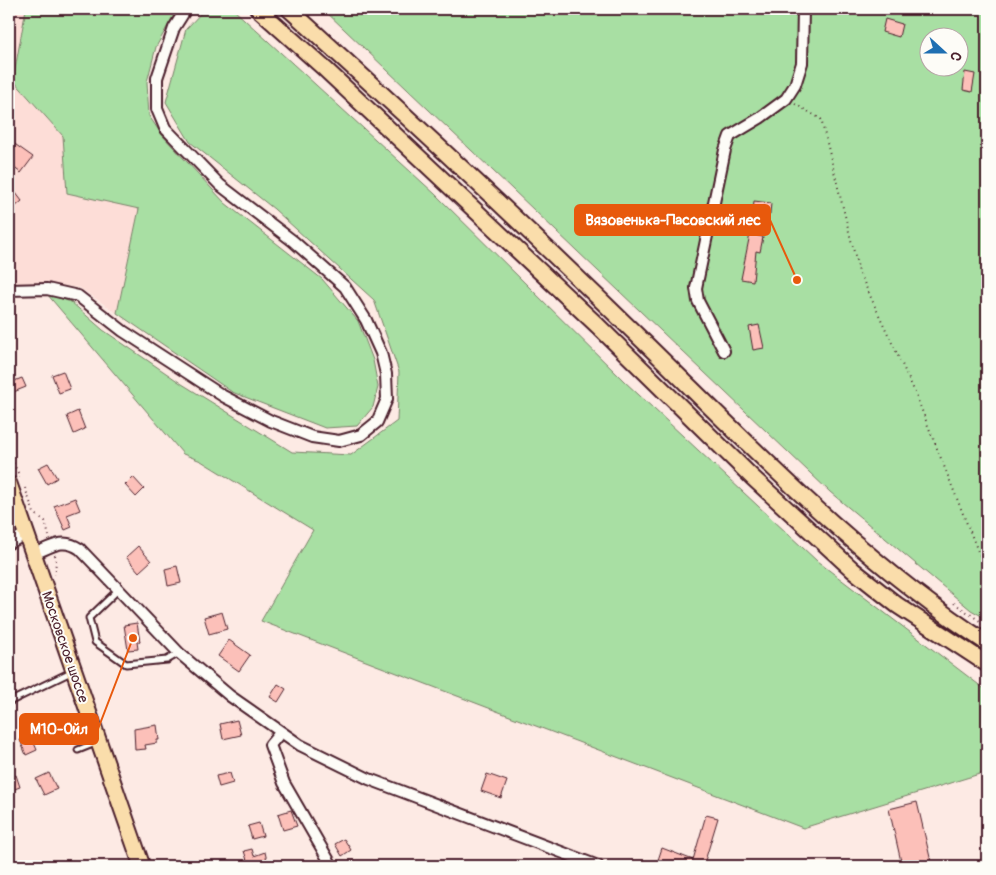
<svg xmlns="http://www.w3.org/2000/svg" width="996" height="875" font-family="Pangolin,sans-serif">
<rect width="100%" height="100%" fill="#fdeae4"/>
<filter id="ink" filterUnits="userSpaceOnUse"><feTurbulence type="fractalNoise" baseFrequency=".02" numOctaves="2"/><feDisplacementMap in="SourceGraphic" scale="10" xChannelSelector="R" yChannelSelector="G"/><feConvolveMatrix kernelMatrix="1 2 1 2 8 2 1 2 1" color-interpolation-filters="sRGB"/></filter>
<g filter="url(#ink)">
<!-- built -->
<polygon fill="#fdddd7" points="9,9 26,9 13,80 63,136 67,193 139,209 117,313 80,288 49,284 9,283"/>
<!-- green -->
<g fill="#a8dfa3" stroke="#797f67" fill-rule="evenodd">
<polygon points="26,9 177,9 156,47 147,82 149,116 162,135 225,203 322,279 358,321 373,360 378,387 373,407 357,426 325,428 232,392 117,313 139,209 67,193 63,136 13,80"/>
<polygon points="205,9 233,9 435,194 624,381 817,561 987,691 987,774 986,772 803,828 261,621 313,530 201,461 183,454 47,294 71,302 103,330 182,384 292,452 351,455 397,421 399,372 374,300 274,209 190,142 166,102 186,29"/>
<path d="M323 9H987V619L971 610 830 492ZM928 38H958V68H928Z"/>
</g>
<!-- building -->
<g fill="#fcc0b9" stroke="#4a1f2b">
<polygon points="885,19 902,24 899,37 882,32"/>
<polygon points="965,72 975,74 972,92 963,90"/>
<polygon points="9,140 33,157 21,173 9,164"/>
<polygon points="9,184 22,201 9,212"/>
<polygon points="754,201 771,203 770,214 753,213"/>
<polygon points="750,234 763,237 760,252 756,251 753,281 741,279"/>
<polygon points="759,325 764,348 753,350 749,327"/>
<polygon points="63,371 70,389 59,393 52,375"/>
<polygon points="22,378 26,387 11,393 9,383"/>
<polygon points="78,411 85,429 74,434 67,416"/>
<polygon points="48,463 57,478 47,484 38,468"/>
<polygon points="133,477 144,489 136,497 125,485"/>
<polygon points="75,498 80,510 67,515 72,527 65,530 54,506"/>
<polygon points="138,546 151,561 139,572 126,557"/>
<polygon points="177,566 181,583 168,586 165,569"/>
<polygon points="222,612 227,629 209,634 204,617"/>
<polygon points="137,623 140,642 137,642 138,649 128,650 124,625"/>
<polygon points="229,640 250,655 239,671 218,656"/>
<polygon points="278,684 286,689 278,702 270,697"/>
<polygon points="237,720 241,735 223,739 220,724"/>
<polygon points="157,725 159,740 157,740 157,743 145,745 146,749 135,750 134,729"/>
<polygon points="31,736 37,750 26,755 20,740"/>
<polygon points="49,773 57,789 44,795 36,779"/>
<polygon points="230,773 233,783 219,787 216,776"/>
<polygon points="487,774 507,781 501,798 481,791"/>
<polygon points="16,775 20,787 9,791 9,778"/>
<polygon points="917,802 932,866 902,866 889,809"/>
<polygon points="291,810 297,826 283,830 278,814"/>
<polygon points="706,815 718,818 704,864 708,866 656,866 662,848 693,860"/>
<polygon points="259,823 263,836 252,839 248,826"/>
<polygon points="344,839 351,850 342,856 335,844"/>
<polygon points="252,849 254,856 265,852 267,861 258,864 259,866 249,866 244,851"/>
</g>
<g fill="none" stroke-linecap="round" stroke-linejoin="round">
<defs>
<g id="lane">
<polyline points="118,590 89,618 95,642 126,664 167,660 179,653"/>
<polyline points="9,702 71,672"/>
<polyline points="78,750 98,742"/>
</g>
<g id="street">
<polyline points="9,290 47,289 78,296 123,331 223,396 271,421 312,437 339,441 361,435 377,422 387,399 386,374 381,353 366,320 345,287 293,241 220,185 165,128 157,109 157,78 174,28 186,9"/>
<polyline points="724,351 698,301 696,288 725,150 730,136 760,118 786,99 795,85 802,63 803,9"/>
<polyline points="9,543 26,534"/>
<path d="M34 554C51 547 63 537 80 549L179 653 230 696 300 745 369 779 598 866"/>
<polyline points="280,733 270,745 284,783 332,866"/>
</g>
<g id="primary">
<polyline points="258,9 325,69 597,325 752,477 853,570 897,605 987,664"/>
<path d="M289 9C408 117 526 227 642 340 752 447 858 559 987 643"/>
<polyline points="9,484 142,866"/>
</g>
</defs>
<!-- lane casing -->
<use href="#lane" stroke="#4a1f2b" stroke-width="9"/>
<!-- street casing -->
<use href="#street" stroke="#4a1f2b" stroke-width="14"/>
<!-- primary casing -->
<use href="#primary" stroke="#4a1f2b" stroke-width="19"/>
<!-- path -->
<g stroke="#4a1f2b" stroke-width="2" stroke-dasharray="1 4" stroke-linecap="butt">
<polyline points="795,104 821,119 859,272 913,388 979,554 987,560"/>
<polyline points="9,454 20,477"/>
<polyline points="25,488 34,513 45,521 49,536"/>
<polyline points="55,555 56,559 55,575"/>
<polyline points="954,603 987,626"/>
</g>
<!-- lane -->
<use href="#lane" stroke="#fdfcf7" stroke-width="5"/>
<!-- street -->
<use href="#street" stroke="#fdfcf7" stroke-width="10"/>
<!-- primary -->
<use href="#primary" stroke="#faddab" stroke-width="15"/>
</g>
</g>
<g text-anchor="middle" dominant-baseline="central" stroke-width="4" stroke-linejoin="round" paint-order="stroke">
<!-- street labels -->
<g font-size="14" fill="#4a1f2b" stroke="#fdfcf7">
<text transform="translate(65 647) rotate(71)">Московское шоссе</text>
</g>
</g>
<!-- callouts -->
<path fill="none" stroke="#e8590c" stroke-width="2" d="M797 280L770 220M133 638L98 729"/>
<g fill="#e8590c" stroke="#fdfcf7" stroke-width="2">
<circle cx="797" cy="280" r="5"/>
<circle cx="133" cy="638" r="5"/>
</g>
<g fill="#e8590c" stroke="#e8590c" stroke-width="2">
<rect x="575" y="205" width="195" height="30" rx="5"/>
<rect x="20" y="714" width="78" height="30" rx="5"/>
</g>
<g font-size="15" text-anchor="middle" font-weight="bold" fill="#fff">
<text x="673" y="225">Вязовенька-Пасовский лес</text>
<text x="59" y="734">М10-Ойл</text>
</g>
<!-- margin -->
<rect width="996" height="875" fill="none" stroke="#fdfcf7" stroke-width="30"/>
<rect x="15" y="15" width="966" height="845" fill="none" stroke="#4a1f2b" stroke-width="2" filter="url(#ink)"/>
<!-- north arrow -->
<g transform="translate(944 52) rotate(111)"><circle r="24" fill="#fdfcf7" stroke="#b5a4a5"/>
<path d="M0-4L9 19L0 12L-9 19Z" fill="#1f6fb2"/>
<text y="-8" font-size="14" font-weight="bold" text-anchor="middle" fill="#4a1f2b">С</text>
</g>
</svg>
